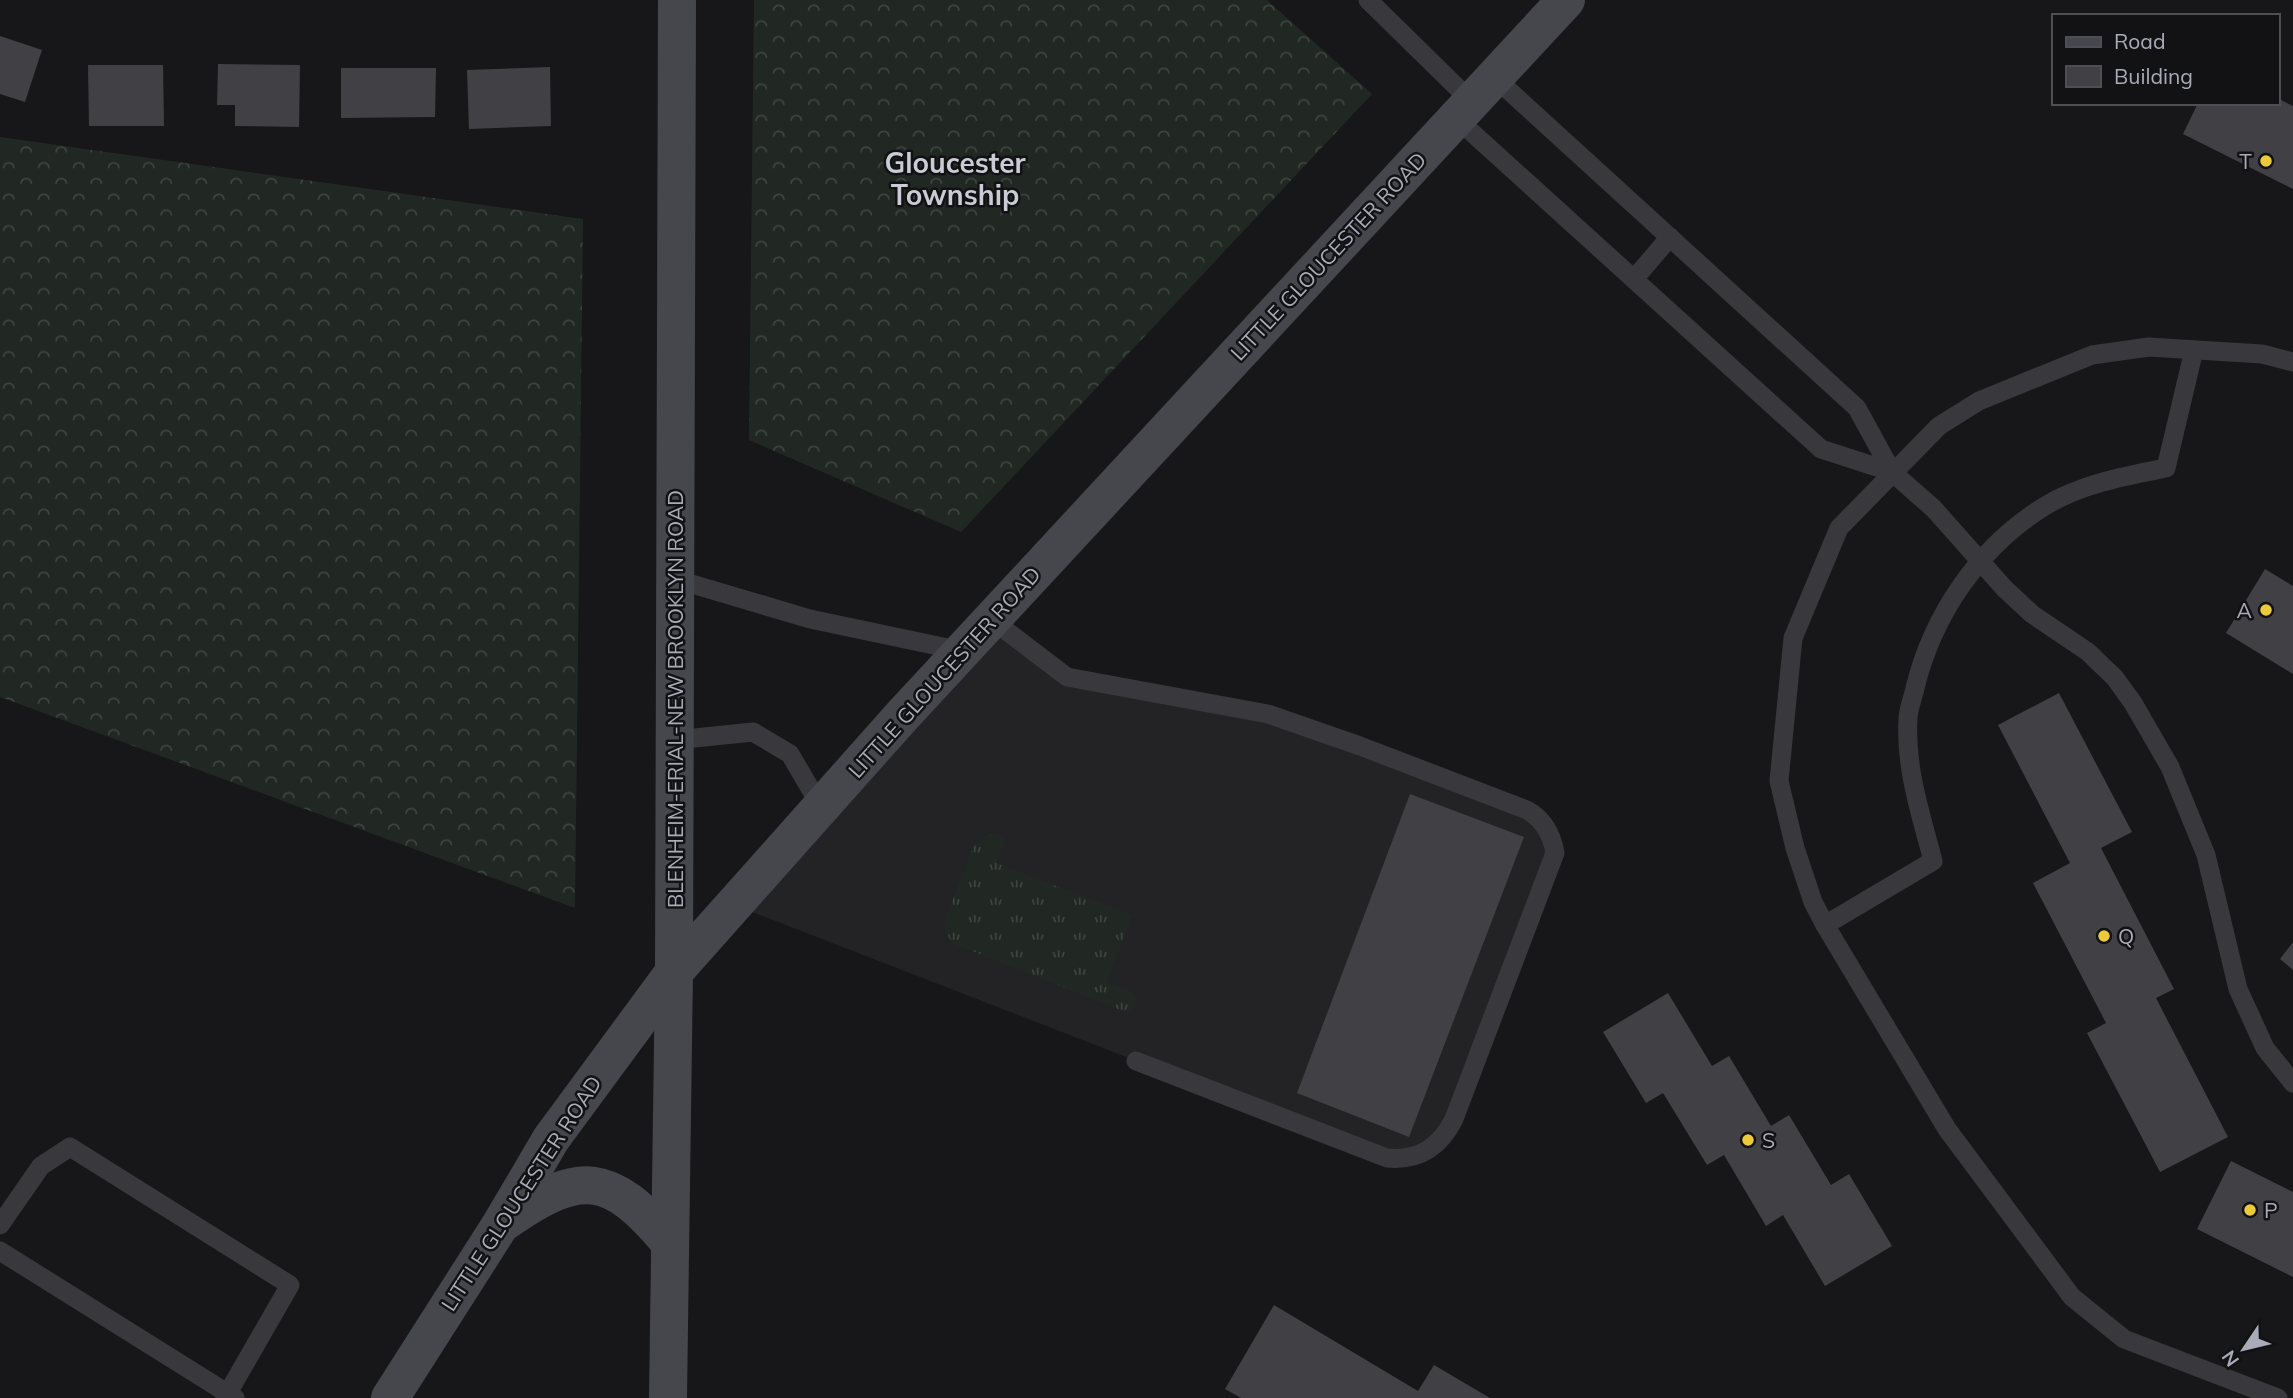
<svg xmlns="http://www.w3.org/2000/svg" width="2293" height="1398" font-family="Mulish,sans-serif">
<defs>
<pattern id="grass-tufts" width="24" height="20" patternUnits="userSpaceOnUse" patternTransform="scale(1.75)"><rect width="24" height="20" fill="#212823"/><path d="M3 7l-1-3M5 7V3M7 7l1-3M15 17l-1-3M17 17v-4M19 17l1-3" fill="none" stroke="#3e4441"/></pattern>
<pattern id="forest-crowns" width="20" height="18" patternUnits="userSpaceOnUse" patternTransform="scale(1.75)"><rect width="20" height="18" fill="#212823"/><path d="M2 6a3 3 0 1 1 6 0M12 15a3 3 0 1 1 6 0" fill="none" stroke="#3e4441"/></pattern>
</defs>
<rect width="100%" height="100%" fill="#171618"/>
<!-- built -->
<polygon fill="#232225" points="991,619 1067,677 1268,714 1518,806 1553,842 1443,1138 1387,1158 734,905"/>
<!-- grass -->
<polygon fill="url(#grass-tufts)" points="988,834 1006,837 996,863 1132,915 1107,982 1132,992 1136,999 1132,1009 1126,1012 952,943 945,930 945,920 973,847"/>
<!-- forest -->
<g fill="url(#forest-crowns)">
<polygon points="754,0 1267,0 1372,94 961,532 749,440"/>
<polygon points="0,137 583,219 575,908 0,697"/>
</g>
<!-- building -->
<g fill="#414045">
<polygon points="0,36 42,50 25,102 0,94"/>
<polygon points="218,64 300,65 299,127 235,126 235,105 217,105"/>
<polygon points="88,65 163,65 164,126 89,126"/>
<polygon points="550,67 551,126 469,129 467,70"/>
<polygon points="341,68 436,68 435,117 341,118"/>
<polygon points="2277,98 2293,106 2293,189 2183,134 2198,103 2277,103"/>
<polygon points="2265,569 2293,586 2293,674 2226,633"/>
<polygon points="2059,693 2132,832 2101,848 2174,989 2156,998 2228,1137 2160,1172 2087,1033 2106,1023 2033,883 2070,863 1998,725"/>
<polygon points="1410,794 1524,837 1409,1137 1297,1093"/>
<polygon points="2293,942 2293,970 2280,959"/>
<polygon points="1668,993 1712,1066 1729,1056 1771,1126 1789,1115 1831,1185 1849,1174 1892,1246 1825,1286 1783,1215 1766,1226 1724,1155 1707,1165 1663,1093 1646,1103 1603,1032"/>
<polygon points="2231,1161 2293,1192 2293,1277 2197,1229"/>
<polygon points="1274,1305 1418,1391 1434,1365 1490,1398 1241,1398 1225,1389"/>
</g>
<g fill="none" stroke-linecap="round" stroke-linejoin="round">
<!-- lane -->
<g stroke="#38383d" stroke-width="19">
<polyline points="1368,0 1471,101"/>
<polyline points="1494,77 1857,408 1892,472 1934,509 2004,588 2032,614 2088,652 2115,678 2133,703 2170,767 2206,855 2238,989 2265,1048 2293,1083"/>
<polyline points="1456,118 1821,449 1892,472"/>
<polyline points="1634,279 1670,237"/>
<polyline points="675,579 810,619 962,651"/>
<path d="M991 619 1067 677 1268 714 1360 746 1527 810C1543 819 1552 835 1555 853L1454 1119C1440 1147 1419 1161 1387 1158L1136 1061"/>
<polyline points="675,740 753,732 790,754 821,807"/>
<path d="M1825 925 1933 861C1921 815 1905 768 1908 719 1908 709 1913 698 1915 688 1933 614 1979 547 2045 506 2081 484 2125 476 2166 468L2194 350"/>
<polyline points="0,1225 41,1166 70,1147 290,1285 225,1398"/>
<polyline points="0,1251 235,1398"/>
<polyline points="2278,1398 2124,1339 2072,1297 1947,1129 1825,925 1813,902 1795,848 1779,781 1793,638 1839,528 1939,426 1979,401 2092,355 2149,347 2262,354 2293,362"/>
</g>
<!-- secondary -->
<g stroke="#46464d" stroke-width="38">
<path d="M506 1221C580 1169 611 1172 669 1242"/>
<polyline points="390,1398 501,1224 551,1139 674,972 902,716 1566,0"/>
<polyline points="668,1398 674,972 677,0"/>
</g>
</g>
<!-- markers -->
<g fill="#eccb3b" stroke="#121113" stroke-width="2.5">
<circle cx="2266" cy="161" r="7"/>
<circle cx="2266" cy="610" r="7"/>
<circle cx="2104" cy="936" r="7"/>
<circle cx="1748" cy="1140" r="7"/>
<circle cx="2250" cy="1210" r="7"/>
</g>
<g text-anchor="middle" dominant-baseline="central" stroke-width="5" stroke-linejoin="round" paint-order="stroke">
<!-- poi labels -->
<g font-size="21" fill="#a9abb8" stroke="#121113" text-anchor="start">
<text x="2252" y="161" text-anchor="end">T</text>
<text x="2252" y="610" text-anchor="end">A</text>
<text x="2118" y="936">Q</text>
<text x="1762" y="1140">S</text>
<text x="2264" y="1210">P</text>
</g>
<!-- street labels -->
<g font-size="21" fill="#a9abb8" stroke="#121113">
<text transform="translate(1328 256) rotate(-47)">LITTLE GLOUCESTER ROAD</text>
<text transform="translate(944 672) rotate(-48)">LITTLE GLOUCESTER ROAD</text>
<text transform="translate(675 699) rotate(-90)">BLENHEIM-ERIAL-NEW BROOKLYN ROAD</text>
<text transform="translate(521 1193) rotate(-57)">LITTLE GLOUCESTER ROAD</text>
</g>
<!-- district labels -->
<g font-size="28" font-weight="bold" fill="#cacbd4" stroke="#121113">
<text x="955" y="162">Gloucester<tspan x="955" dy="32">Township</tspan></text>
</g>
</g>
<!-- legend -->
<rect x="2052" y="14" width="228" height="91" fill="#121113" stroke="#4e4f55" stroke-width="2"/>
<rect x="2066" y="37" width="35" height="10" fill="#46464d" stroke="#4e4f55" stroke-width="2"/>
<text x="2114" y="49" font-size="21" fill="#a9abb8">Road</text>
<rect x="2066" y="66" width="35" height="21" fill="#414045" stroke="#4e4f55" stroke-width="2"/>
<text x="2114" y="84" font-size="21" fill="#a9abb8">Building</text>
<!-- north arrow -->
<g transform="translate(2244 1349) rotate(235)" stroke="#121113" stroke-width="5" paint-order="stroke">
<path d="M0-5L12 26L0 18L-12 26Z" fill="#a9abb8"/>
<text y="-10" font-size="19" font-weight="bold" text-anchor="middle" fill="#a9abb8">N</text>
</g>
</svg>
